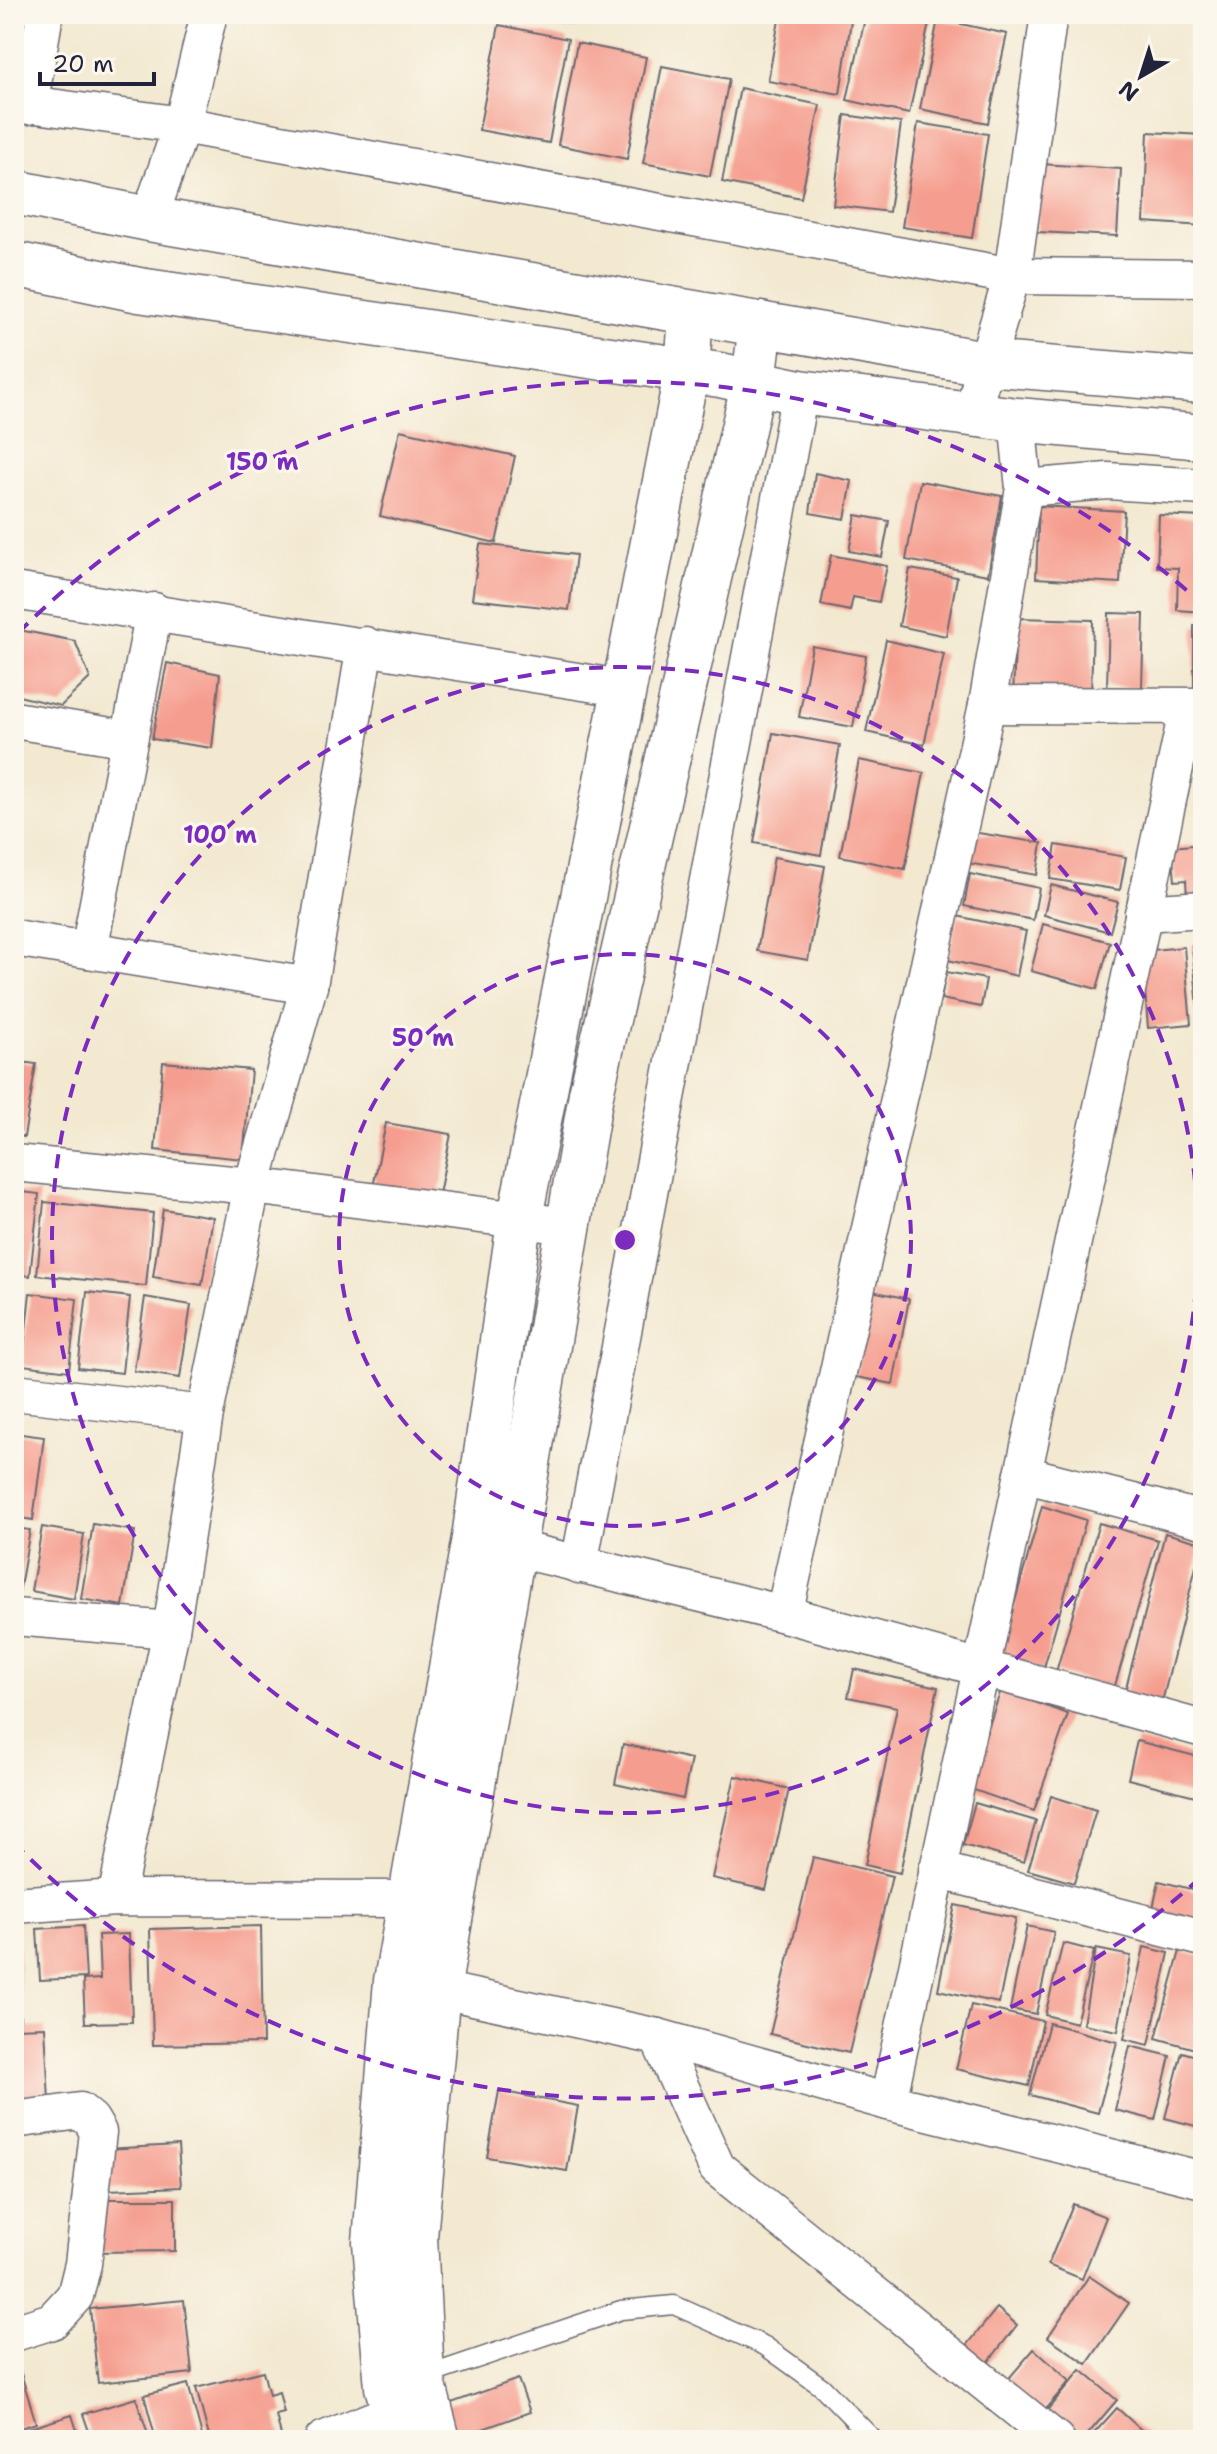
<svg xmlns="http://www.w3.org/2000/svg" width="1217" height="2454" font-family="'Shantell Sans',sans-serif">
<rect width="100%" height="100%" fill="#fbf7ec"/>
<filter id="ink" filterUnits="userSpaceOnUse"><feTurbulence type="fractalNoise" baseFrequency=".0125" numOctaves="2"/><feDisplacementMap in="SourceGraphic" scale="16" xChannelSelector="R" yChannelSelector="G"/><feConvolveMatrix kernelMatrix="1 2 1 2 8 2 1 2 1" color-interpolation-filters="sRGB"/></filter>
<filter id="wash" filterUnits="userSpaceOnUse"><feTurbulence type="fractalNoise" baseFrequency=".006" numOctaves="4" result="noise"/><feDisplacementMap in="SourceGraphic" scale="32" xChannelSelector="R" yChannelSelector="G"/><feGaussianBlur stdDeviation="1.8" result="paint"/><feColorMatrix in="noise" values="0 0 0 0 0 0 0 0 0 0 0 0 0 0 0 0 0 1.4 0 .05"/><feComposite in="paint" operator="in"/></filter>
<g filter="url(#wash)">
<rect width="100%" height="100%" fill="#f3e9d1"/>
<g id="blocks">
<!-- building -->
<g fill="#f59d8e">
<polygon points="521,14 577,14 576,24"/>
<polygon points="780,14 852,14 840,94 768,81"/>
<polygon points="866,14 909,14 930,19 909,114 847,100"/>
<polygon points="938,19 1007,34 988,123 920,109"/>
<polygon points="499,25 568,39 549,143 479,130"/>
<polygon points="577,43 646,57 627,159 558,145"/>
<polygon points="662,66 729,79 710,176 643,163"/>
<polygon points="740,88 820,105 801,198 722,182"/>
<polygon points="845,115 901,123 889,212 833,205"/>
<polygon points="918,123 988,134 972,238 902,227"/>
<polygon points="1148,132 1203,135 1203,226 1144,222"/>
<polygon points="1041,164 1121,169 1117,236 1037,232"/>
<polygon points="400,430 515,456 496,543 380,516"/>
<polygon points="815,473 852,481 845,519 810,513"/>
<polygon points="920,481 1002,496 988,575 906,560"/>
<polygon points="1039,506 1124,511 1120,583 1036,578"/>
<polygon points="856,515 889,521 882,557 849,551"/>
<polygon points="1159,515 1203,517 1203,612 1177,610 1178,568 1157,567"/>
<polygon points="480,544 576,555 569,610 472,599"/>
<polygon points="831,555 887,566 879,602 853,597 850,611 821,605"/>
<polygon points="910,569 957,577 946,636 899,626"/>
<polygon points="1109,613 1144,614 1142,688 1107,687"/>
<polygon points="1016,618 1093,620 1091,700 1013,698"/>
<rect x="1194" y="626" width="9" height="66"/>
<polygon points="14,629 75,641 90,678 61,706 14,695"/>
<polygon points="886,640 944,654 924,745 866,732"/>
<polygon points="812,646 866,656 853,727 799,717"/>
<polygon points="167,663 220,674 212,748 152,739"/>
<polygon points="773,733 840,745 821,855 754,843"/>
<polygon points="859,760 924,773 905,869 840,856"/>
<polygon points="972,832 1042,843 1037,875 967,863"/>
<polygon points="1203,844 1203,898 1187,899 1186,880 1175,881 1172,847"/>
<polygon points="1056,845 1126,857 1120,890 1050,879"/>
<polygon points="774,857 825,866 808,960 757,951"/>
<polygon points="970,874 1039,888 1033,920 964,906"/>
<polygon points="1051,885 1118,902 1110,932 1044,915"/>
<polygon points="957,916 1026,931 1017,976 948,960"/>
<polygon points="1043,924 1110,942 1097,989 1031,971"/>
<polygon points="1203,944 1203,1018 1199,1018 1192,945"/>
<polygon points="1184,947 1191,1024 1148,1028 1142,951"/>
<polygon points="946,972 986,979 981,1007 941,999"/>
<polygon points="14,1061 36,1064 24,1137 14,1135"/>
<polygon points="163,1062 251,1070 243,1159 155,1150"/>
<polygon points="386,1123 451,1134 437,1204 372,1192"/>
<polygon points="14,1191 39,1194 30,1276 14,1274"/>
<polygon points="44,1202 153,1213 146,1286 37,1275"/>
<polygon points="163,1209 213,1217 202,1285 153,1277"/>
<polygon points="872,1291 909,1299 893,1384 856,1377"/>
<polygon points="14,1292 21,1293 16,1342 14,1342"/>
<polygon points="87,1292 130,1297 122,1373 78,1368"/>
<polygon points="30,1293 77,1299 69,1371 22,1365"/>
<polygon points="145,1297 191,1305 180,1378 134,1371"/>
<polygon points="14,1433 44,1437 33,1520 14,1517"/>
<polygon points="1042,1506 1086,1520 1043,1671 999,1658"/>
<polygon points="1099,1523 1158,1540 1114,1689 1056,1672"/>
<polygon points="93,1524 135,1531 123,1606 81,1599"/>
<polygon points="42,1527 84,1534 74,1599 31,1591"/>
<polygon points="14,1528 30,1530 19,1593 14,1592"/>
<polygon points="1165,1533 1202,1543 1161,1706 1124,1696"/>
<polygon points="854,1669 938,1687 900,1873 865,1865 897,1707 848,1697"/>
<polygon points="1001,1690 1068,1714 1034,1811 968,1788"/>
<polygon points="1137,1741 1203,1758 1203,1798 1128,1779"/>
<polygon points="623,1744 691,1759 683,1799 615,1784"/>
<polygon points="735,1776 789,1789 766,1890 712,1878"/>
<polygon points="1051,1796 1096,1810 1074,1883 1028,1870"/>
<polygon points="975,1803 1036,1821 1024,1862 963,1845"/>
<polygon points="813,1857 892,1876 849,2053 770,2034"/>
<polygon points="1159,1881 1203,1892 1203,1929 1151,1917"/>
<polygon points="955,1905 1016,1918 999,2003 938,1990"/>
<polygon points="83,1926 86,1978 40,1980 37,1929"/>
<polygon points="261,1926 263,2043 153,2045 150,1929"/>
<polygon points="1027,1926 1054,1932 1036,2014 1010,2009"/>
<polygon points="129,1934 132,2022 85,2023 83,1980 100,1979 98,1935"/>
<polygon points="14,1937 18,1937 20,2020 14,2020"/>
<polygon points="1063,1943 1094,1951 1076,2023 1045,2015"/>
<polygon points="1144,1947 1169,1953 1149,2045 1124,2039"/>
<polygon points="1096,1949 1131,1956 1118,2031 1083,2024"/>
<polygon points="1180,1951 1203,1957 1203,2018 1195,2049 1156,2038"/>
<polygon points="971,2005 1043,2021 1029,2086 956,2069"/>
<polygon points="1049,2023 1117,2042 1098,2113 1030,2095"/>
<polygon points="45,2027 49,2101 14,2102 14,2028"/>
<polygon points="1130,2046 1170,2056 1155,2120 1115,2110"/>
<polygon points="1182,2052 1203,2058 1203,2128 1165,2118"/>
<polygon points="499,2091 578,2106 567,2171 487,2157"/>
<polygon points="178,2145 181,2187 108,2190 106,2149"/>
<polygon points="92,2199 175,2199 175,2251 93,2252"/>
<polygon points="1073,2204 1106,2217 1082,2279 1048,2265"/>
<polygon points="1089,2276 1129,2303 1087,2364 1048,2337"/>
<polygon points="184,2300 192,2373 98,2383 90,2309"/>
<polygon points="997,2308 1017,2325 982,2370 961,2353"/>
<polygon points="1034,2349 1070,2381 1040,2415 1004,2384"/>
<polygon points="15,2354 36,2423 14,2430 14,2355"/>
<polygon points="1081,2370 1117,2400 1083,2440 1071,2440 1042,2416"/>
<polygon points="263,2371 269,2395 279,2392 284,2413 276,2415 282,2440 210,2440 196,2388"/>
<polygon points="518,2379 530,2412 455,2439 443,2406"/>
<polygon points="188,2384 203,2440 156,2440 144,2395"/>
<polygon points="136,2398 150,2440 92,2440 83,2414"/>
<polygon points="1117,2408 1147,2435 1143,2440 1088,2440"/>
<polygon points="72,2415 80,2440 14,2440 14,2433"/>
</g>
</g>
</g>
<g filter="url(#ink)">
<use href="#blocks" fill-opacity="0" stroke="#6b6870" stroke-width="2"/>
<g fill="none" stroke-linecap="round" stroke-linejoin="round">
<defs>
<polyline id="service" points="420,2378 621,2310 674,2305 765,2346 822,2387 874,2440"/>
<g id="minor">
<polyline points="14,102 182,125 1012,276 1203,278"/>
<polyline points="29,106 45,14"/>
<polyline points="149,219 182,125 209,14"/>
<polyline points="972,412 1012,276 1049,14"/>
<polyline points="1024,488 1108,481 1203,487"/>
<polyline points="14,591 627,689"/>
<polyline points="987,705 1203,706"/>
<polyline points="14,720 129,739"/>
<polyline points="1143,913 1203,909"/>
<polyline points="14,938 309,986"/>
<polyline points="89,950 154,611"/>
<polyline points="14,1163 252,1186 568,1226"/>
<polyline points="14,1392 205,1414"/>
<polyline points="1023,1474 1203,1520"/>
<polyline points="489,1542 784,1614 1203,1729"/>
<polyline points="579,1565 800,392"/>
<polyline points="784,1614 987,705 1024,488 1017,420"/>
<polyline points="14,1617 171,1630"/>
<polyline points="937,1870 1203,1938"/>
<polyline points="116,1898 171,1630 205,1414 252,1186 309,986 365,645"/>
<polyline points="14,1905 116,1898 409,1899"/>
<polyline points="413,1984 658,2037 888,2102 1203,2180"/>
<polyline points="658,2037 717,2168 1056,2440"/>
<polyline points="888,2102 1188,707"/>
<polyline points="14,2120 80,2111 91,2120 98,2132 83,2264 75,2296 52,2321 14,2333"/>
<polyline points="323,2440 420,2401"/>
</g>
<g id="tertiary">
<polyline points="403,2440 387,2387 375,2242 396,1981 474,1538 519,1222 687,370 691,314"/>
<polyline points="438,2440 422,2378 415,2237 438,1990 591,1094 754,381 761,324"/>
</g>
<g id="secondary">
<polyline points="14,192 149,219 985,363 1203,381"/>
<polyline points="14,264 139,290 720,375 800,392 1017,420 1203,437"/>
</g>
</defs>
<!-- service casing -->
<use href="#service" stroke="#6b6870" stroke-width="21"/>
<!-- minor casing -->
<use href="#minor" stroke="#6b6870" stroke-width="39"/>
<!-- tertiary casing -->
<use href="#tertiary" stroke="#6b6870" stroke-width="47"/>
<!-- secondary casing -->
<use href="#secondary" stroke="#6b6870" stroke-width="47"/>
<!-- service -->
<use href="#service" stroke="#fff" stroke-width="18"/>
<!-- minor -->
<use href="#minor" stroke="#fff" stroke-width="36"/>
<!-- tertiary -->
<use href="#tertiary" stroke="#fff" stroke-width="44"/>
<!-- secondary -->
<use href="#secondary" stroke="#fff" stroke-width="44"/>
</g>
</g>
<!-- distance rings -->
<g fill="none" stroke="#7b2cbf" stroke-width="4" stroke-dasharray="14 10">
<circle cx="625" cy="1240" r="286"/>
<circle cx="625" cy="1240" r="573"/>
<path d="M1200 1878A859 859 0 0 1 18 1847M18 633A859 859 0 0 1 1200 602"/>
</g>
<circle cx="625" cy="1240" r="12" fill="#7b2cbf" stroke="#fbf7ec" stroke-width="4"/>
<g font-size="24" text-anchor="middle" font-weight="bold" fill="#7b2cbf" stroke="#fbf7ec" stroke-width="6" stroke-linejoin="round" paint-order="stroke">
<text x="262" y="470">150 m</text>
<text x="220" y="843">100 m</text>
<text x="423" y="1046">50 m</text>
</g>
<!-- margin -->
<rect width="1217" height="2454" fill="none" stroke="#fbf7ec" stroke-width="48"/>
<!-- north arrow -->
<g transform="translate(1141 76) rotate(219)" stroke="#fbf7ec" stroke-width="6" paint-order="stroke">
<path d="M0-6L14 30L0 20L-14 30Z" fill="#22223b"/>
<text y="-12" font-size="22" font-weight="bold" text-anchor="middle" fill="#22223b">N</text>
</g>
<!-- scale -->
<path d="M40 72v12h114v-12" fill="none" stroke="#22223b" stroke-width="4"/>
<text x="52" y="72" font-size="24" fill="#22223b" stroke="#fbf7ec" stroke-width="6" paint-order="stroke">20 m</text>
</svg>
